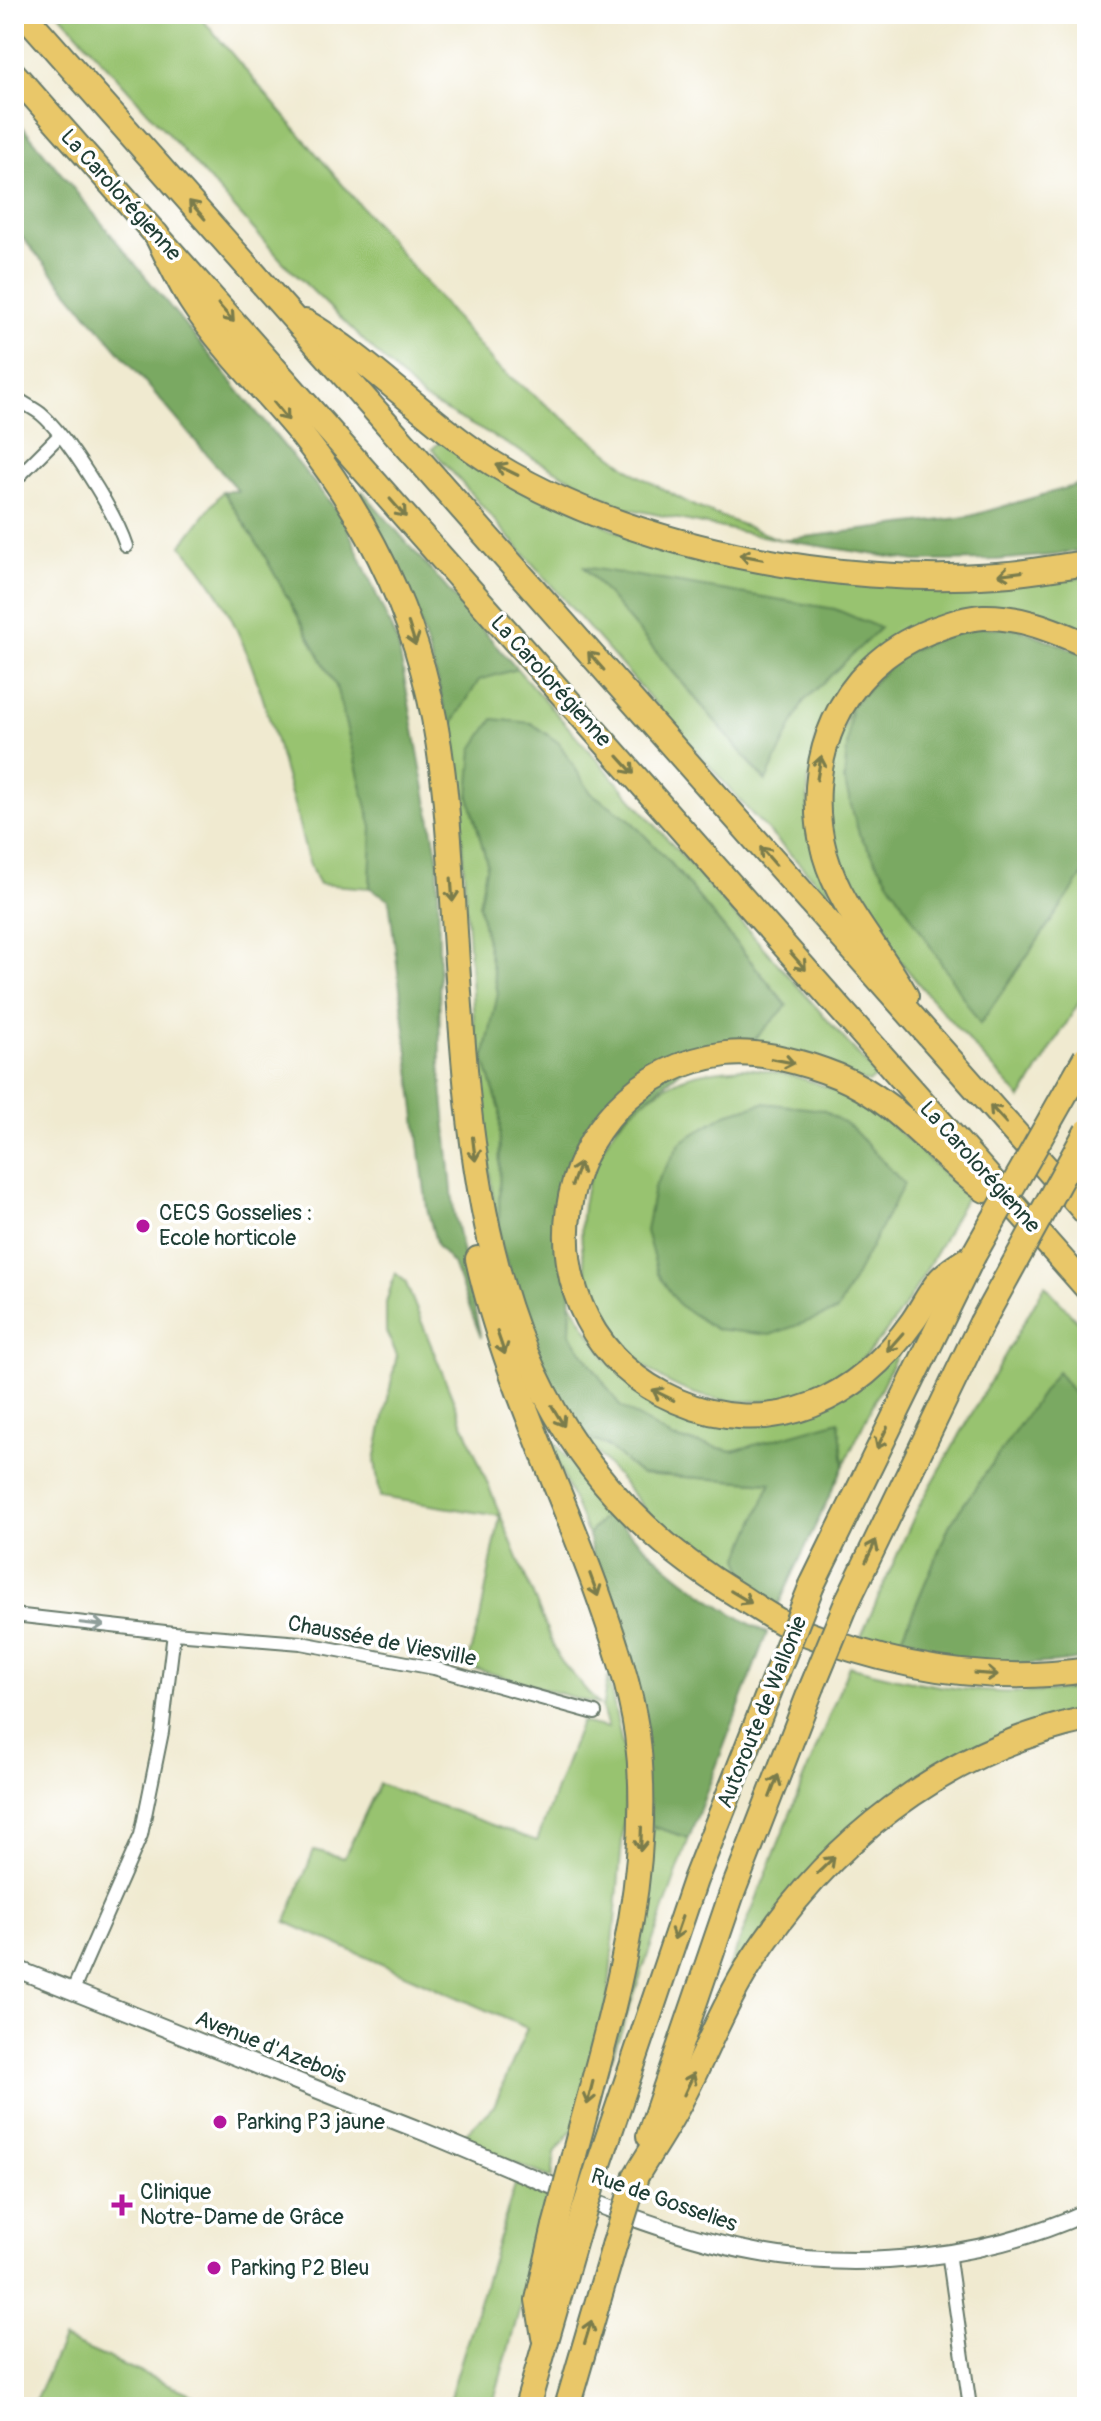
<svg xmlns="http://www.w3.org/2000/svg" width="1101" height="2421" font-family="Pangolin,sans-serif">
<rect width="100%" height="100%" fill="#fff"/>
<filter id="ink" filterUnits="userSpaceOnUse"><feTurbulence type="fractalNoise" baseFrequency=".0125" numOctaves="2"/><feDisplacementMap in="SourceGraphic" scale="16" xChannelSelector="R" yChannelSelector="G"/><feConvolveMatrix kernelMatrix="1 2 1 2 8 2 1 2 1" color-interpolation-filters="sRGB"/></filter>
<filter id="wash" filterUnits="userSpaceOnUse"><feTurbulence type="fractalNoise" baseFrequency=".006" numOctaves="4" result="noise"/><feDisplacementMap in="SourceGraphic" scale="32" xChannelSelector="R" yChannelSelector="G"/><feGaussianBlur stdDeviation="1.8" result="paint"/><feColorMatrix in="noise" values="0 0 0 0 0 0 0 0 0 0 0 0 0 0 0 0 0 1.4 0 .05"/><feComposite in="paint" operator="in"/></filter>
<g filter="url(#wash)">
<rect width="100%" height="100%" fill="#f0ead0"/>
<!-- green -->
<g fill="#98c370" stroke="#5c8052" stroke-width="2" fill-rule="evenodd">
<polygon points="60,14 198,14 496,366 637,475 694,506 781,540 625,508 424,399 283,262"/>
<path d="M442 440 619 532 966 587 1087 577V632L1047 614 1011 607 817 736C799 803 809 834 832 898L750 812 432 449ZM585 568 879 628 803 702 765 781Z"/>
<path d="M223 491 262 551 336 686 372 827 370 888 319 884C305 860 302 834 295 808 270 724 245 607 181 546Z"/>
<polygon points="517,669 877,1076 869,1083 748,1046 787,1005 668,860 629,819 591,793 558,743 469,797 487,863 479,905 498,993 484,1059 500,1110 499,1239 479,1098 460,813 449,729 479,679"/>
<path d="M851 707 980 1024 1087 869V989L1021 1099C960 1028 834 909 827 814 824 776 839 742 851 707Z"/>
<path d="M743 1068C849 1077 895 1124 966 1197 932 1257 906 1320 853 1367 829 1389 789 1400 758 1401 575 1412 511 1158 678 1080 698 1071 722 1070 743 1068Z"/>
<polygon points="395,1273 405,1281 559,1659 599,1705 466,1666 480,1619 500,1516 380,1497 375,1460 397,1355 386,1332 386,1303"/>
<polygon points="1045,1285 1087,1332 1087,1412 1058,1372 950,1524 897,1650 859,1641 917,1510"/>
<polygon points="571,1303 609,1363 746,1425 899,1350 844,1465 839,1422 733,1451 672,1438 620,1406 570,1334"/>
<polygon points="541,1424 608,1512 588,1535"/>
<polygon points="583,1436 606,1445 640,1474 771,1483 741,1557 747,1590 656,1522"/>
<path d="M849 1666C924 1687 1009 1701 1087 1687V1711L885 1802 709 2018Z"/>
<polygon points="608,1676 628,1774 608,2000 577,2124 555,2153 552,2178 458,2141 494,2106 527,2028 286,1922 314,1850 344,1858 379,1784 537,1841 581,1722 608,1728 602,1709"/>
<polygon points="652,1826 689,1838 611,2060 648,1891"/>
<polygon points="518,2175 548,2192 541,2220 543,2226 492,2407 447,2407"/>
<polygon points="63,2339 221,2407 32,2407"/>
</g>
<!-- forest -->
<g fill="#7aa962" stroke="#4c734b" stroke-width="2">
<polygon points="14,116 343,518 398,644 438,859 440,1064 454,1212 481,1338 453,1264 437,1246 427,1208 389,899 370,888 372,827 336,686 262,551 223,491 238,491 14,228"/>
<polygon points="1087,482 1087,549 1056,555 996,560 916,561 781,540 967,517"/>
<path d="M362 491 517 669 479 680 449 729C430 644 405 569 359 495Z"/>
<polygon points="584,567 835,609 880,628 803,702 766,781"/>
<polygon points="976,627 1018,628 1087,655 1087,869 980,1024 859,834 844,780 851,707 899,656 936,639"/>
<polygon points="493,719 531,723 559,743 591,793 629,819 668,860 787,1006 748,1046 706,1050 573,1159 570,1334 620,1406 672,1438 733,1451 839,1421 844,1465 777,1608 747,1590 740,1557 771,1483 640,1474 606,1445 583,1436 555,1392 530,1340 499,1239 500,1110 484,1059 498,993 479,905 487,863 469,797 473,749"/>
<polygon points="764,1103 823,1110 851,1127 904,1184 837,1311 770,1335 715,1329 679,1305 658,1274 646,1231 654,1187 681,1142 726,1114"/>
<path d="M1057 1371 1087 1412V1658C1024 1670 959 1662 897 1650L950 1524Z"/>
<path d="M608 1512C656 1559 706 1602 767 1633L689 1838 652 1826 588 1535Z"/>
</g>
</g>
<g filter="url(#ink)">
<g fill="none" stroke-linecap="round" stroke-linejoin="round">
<defs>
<g id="minor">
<path d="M14 397C23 403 33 408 41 414 67 436 116 514 126 546"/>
<polyline points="14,481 59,436"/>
<polyline points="14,1615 174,1633 301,1643 434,1668 595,1713"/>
<polyline points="73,1990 141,1835 162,1732 174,1633"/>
<polyline points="948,2252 970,2407"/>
</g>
<path id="tertiary" d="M14 1968C150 2021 284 2077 419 2130 524 2172 645 2232 755 2252 863 2272 987 2258 1087 2212"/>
<g id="motorway">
<polyline points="24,14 1087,1214"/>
<polyline points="14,74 1087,1288"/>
<path d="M156 234C167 256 178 280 191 301 222 349 265 390 301 434 356 504 400 585 423 670 445 750 449 834 454 916 471 1186 481 1441 739 1596 758 1608 777 1622 797 1630 889 1666 989 1685 1087 1670"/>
<path d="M305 322C373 361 427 422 494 464 631 548 837 587 997 575 1027 573 1057 567 1087 563"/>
<path d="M906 996C880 949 840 908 825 855 800 763 839 666 930 631 947 625 964 618 983 617 1020 616 1053 630 1087 645"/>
<path d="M973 1256C962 1263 947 1271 939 1281 929 1293 922 1308 913 1321 887 1358 853 1389 812 1405 768 1422 720 1420 677 1401 507 1327 542 1079 726 1054 760 1050 806 1063 838 1076 898 1101 934 1153 985 1190"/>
<path d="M478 1259C504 1375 558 1482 598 1594 614 1639 630 1686 637 1734 656 1878 610 2017 574 2155"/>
<polyline points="812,1585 971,1260"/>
<polyline points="848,1600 981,1324"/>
<polyline points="649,2136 731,1896 812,1687"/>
<polyline points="599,2164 695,1880 777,1672"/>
<path d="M636 2176C651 2150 669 2125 682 2098 705 2055 722 2008 748 1967 825 1843 943 1750 1087 1719"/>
<polyline points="544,2337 538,2300 555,2226"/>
<polyline points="527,2407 577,2233"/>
<polyline points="567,2407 614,2246"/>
</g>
</defs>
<!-- minor casing -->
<use href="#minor" stroke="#687a6b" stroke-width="16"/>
<!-- tertiary casing -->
<use href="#tertiary" stroke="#687a6b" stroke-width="20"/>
<!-- motorway casing -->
<use href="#motorway" stroke="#687a6b" stroke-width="28"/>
<!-- minor -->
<use href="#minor" stroke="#fff" stroke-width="12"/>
<!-- tertiary -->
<use href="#tertiary" stroke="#fff" stroke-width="16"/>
<!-- motorway -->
<use href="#motorway" stroke="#e9c769" stroke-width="24"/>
<defs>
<g id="motorway-bridge">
<polyline points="973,1256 1086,1057"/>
<polyline points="981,1324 1087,1131"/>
<polyline points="777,1672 812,1585"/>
<polyline points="812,1687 848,1600"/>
<polyline points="555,2226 574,2155"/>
<polyline points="577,2233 599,2164"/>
<polyline points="614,2246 636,2176"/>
</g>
</defs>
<!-- motorway-bridge casing -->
<use href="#motorway-bridge" stroke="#687a6b" stroke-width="28" stroke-linecap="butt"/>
<!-- motorway-bridge -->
<use href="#motorway-bridge" stroke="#e9c769" stroke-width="24"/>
</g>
<!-- one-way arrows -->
<defs><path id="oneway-shaft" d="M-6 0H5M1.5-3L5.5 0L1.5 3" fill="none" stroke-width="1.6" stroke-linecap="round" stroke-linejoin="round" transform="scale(2)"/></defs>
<g stroke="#7a7b4c">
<use href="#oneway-shaft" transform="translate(197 210) rotate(-131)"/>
<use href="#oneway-shaft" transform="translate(226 313) rotate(49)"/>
<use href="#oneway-shaft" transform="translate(281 411) rotate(51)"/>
<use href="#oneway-shaft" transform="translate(507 470) rotate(-154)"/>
<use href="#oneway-shaft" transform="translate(398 508) rotate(49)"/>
<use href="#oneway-shaft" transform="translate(751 557) rotate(-169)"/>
<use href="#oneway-shaft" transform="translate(1010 573) rotate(173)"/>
<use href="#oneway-shaft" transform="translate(412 634) rotate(72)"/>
<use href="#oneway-shaft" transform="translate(596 661) rotate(-131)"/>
<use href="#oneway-shaft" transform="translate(626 765) rotate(48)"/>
<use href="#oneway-shaft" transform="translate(819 768) rotate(-80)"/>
<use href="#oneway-shaft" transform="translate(768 856) rotate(-131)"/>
<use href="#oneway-shaft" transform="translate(452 890) rotate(86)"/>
<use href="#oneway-shaft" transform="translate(798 961) rotate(49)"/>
<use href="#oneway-shaft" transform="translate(783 1061) rotate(11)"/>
<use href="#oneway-shaft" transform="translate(998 1114) rotate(-132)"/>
<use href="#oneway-shaft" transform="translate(474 1149) rotate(83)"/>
<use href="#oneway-shaft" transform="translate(576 1174) rotate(-70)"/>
<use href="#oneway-shaft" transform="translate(895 1342) rotate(131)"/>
<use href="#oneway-shaft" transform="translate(501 1343) rotate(71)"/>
<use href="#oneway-shaft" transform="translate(663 1395) rotate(-154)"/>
<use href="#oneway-shaft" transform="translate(558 1416) rotate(59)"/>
<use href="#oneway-shaft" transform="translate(882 1438) rotate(116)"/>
<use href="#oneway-shaft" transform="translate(871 1551) rotate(-65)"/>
<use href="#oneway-shaft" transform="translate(594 1585) rotate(70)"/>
<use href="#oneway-shaft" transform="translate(741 1597) rotate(31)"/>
<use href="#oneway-shaft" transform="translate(986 1674) rotate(4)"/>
<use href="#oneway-shaft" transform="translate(774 1786) rotate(-69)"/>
<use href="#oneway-shaft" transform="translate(641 1839) rotate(92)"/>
<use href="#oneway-shaft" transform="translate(826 1865) rotate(-44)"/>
<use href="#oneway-shaft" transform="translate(678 1928) rotate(109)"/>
<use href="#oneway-shaft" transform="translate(689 2084) rotate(-65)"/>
<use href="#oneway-shaft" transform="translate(590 2093) rotate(104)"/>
<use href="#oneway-shaft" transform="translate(588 2332) rotate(-73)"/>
</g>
<use stroke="#8f9e9a" href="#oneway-shaft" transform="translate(92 1624) rotate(6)"/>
</g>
<!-- markers -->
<g fill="#b5179e" stroke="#fff" stroke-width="3">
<circle cx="143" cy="1226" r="8"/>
<circle cx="220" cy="2122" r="8"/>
<path d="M118 2193h8v8h8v8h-8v8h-8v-8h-8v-8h8z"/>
<circle cx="214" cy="2268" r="8"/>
</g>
<g text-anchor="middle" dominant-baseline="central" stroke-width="7" stroke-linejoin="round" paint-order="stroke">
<!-- street labels -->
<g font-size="22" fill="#1f3d34" stroke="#fff">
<text transform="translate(121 195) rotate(48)">La Carolorégienne</text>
<text transform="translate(551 681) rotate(48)">La Carolorégienne</text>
<text transform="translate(980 1167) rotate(48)">La Carolorégienne</text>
<text transform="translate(382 1641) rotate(11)">Chaussée de Viesville</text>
<text transform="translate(762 1712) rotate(-68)">Autoroute de Wallonie</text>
<text transform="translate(271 2047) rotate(22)">Avenue d'Azebois</text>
<text transform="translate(664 2200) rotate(19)">Rue de Gosselies</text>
</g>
<!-- poi labels -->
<g font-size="22" fill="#1f3d34" stroke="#fff" text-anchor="start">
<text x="159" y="1213">CECS Gosselies :<tspan x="159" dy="25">Ecole horticole</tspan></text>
<text x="236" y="2122">Parking P3 jaune</text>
<text x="140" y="2192">Clinique<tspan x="140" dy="25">Notre-Dame de Grâce</tspan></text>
<text x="230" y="2268">Parking P2 Bleu</text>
</g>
</g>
<!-- margin -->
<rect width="1101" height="2421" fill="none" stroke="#fff" stroke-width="48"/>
</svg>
